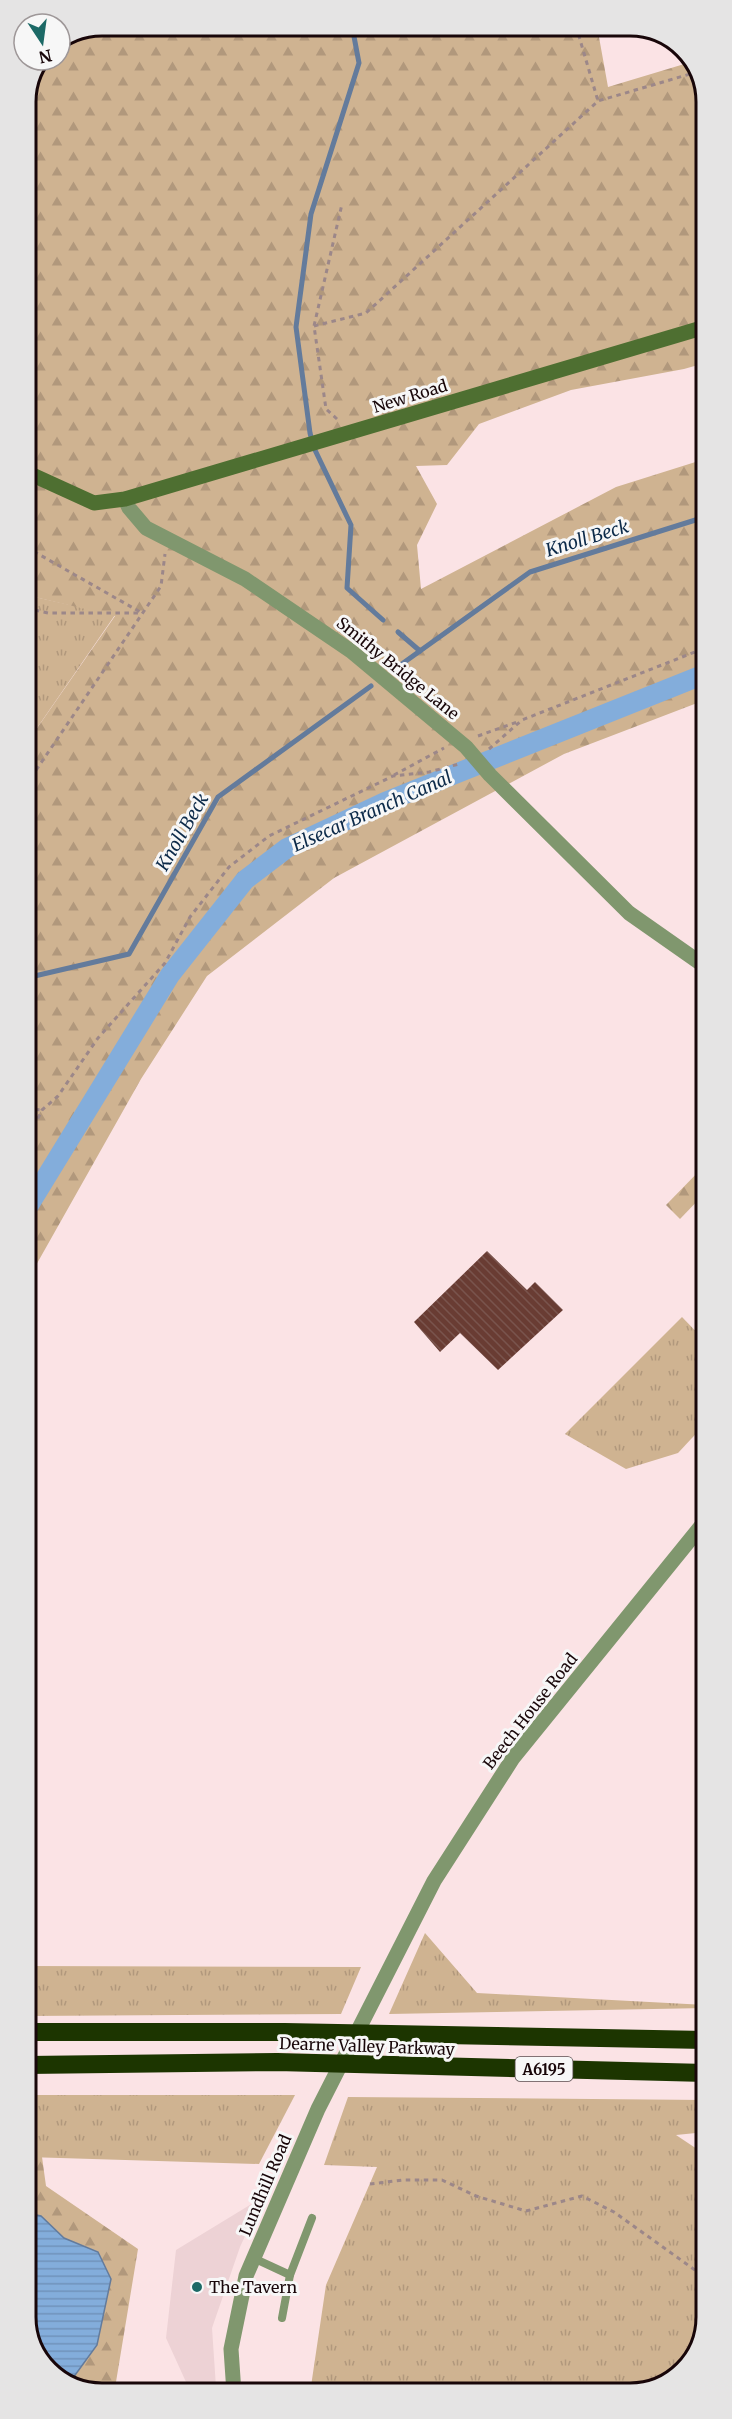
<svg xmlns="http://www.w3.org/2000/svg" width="732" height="2419" font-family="Merriweather,serif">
<defs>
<pattern id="grass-tufts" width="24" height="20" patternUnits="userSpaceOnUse" patternTransform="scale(1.5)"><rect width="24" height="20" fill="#cfb391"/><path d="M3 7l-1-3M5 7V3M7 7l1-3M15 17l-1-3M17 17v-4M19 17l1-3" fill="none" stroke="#b1987c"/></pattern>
<pattern id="forest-firs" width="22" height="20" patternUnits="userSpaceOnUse" patternTransform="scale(1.5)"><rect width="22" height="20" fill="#cfb391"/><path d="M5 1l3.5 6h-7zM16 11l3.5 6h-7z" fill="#b1987c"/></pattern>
<pattern id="water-rules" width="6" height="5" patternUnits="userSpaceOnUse" patternTransform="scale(1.5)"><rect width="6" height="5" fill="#83addb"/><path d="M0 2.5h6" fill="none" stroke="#7093bb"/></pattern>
<pattern id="building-back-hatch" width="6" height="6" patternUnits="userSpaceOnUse" patternTransform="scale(1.5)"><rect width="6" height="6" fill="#693c33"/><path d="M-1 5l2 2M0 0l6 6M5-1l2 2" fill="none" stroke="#79544d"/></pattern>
</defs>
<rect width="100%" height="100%" fill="#fbe3e5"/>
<!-- built -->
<polygon fill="#edd2d5" points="263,2197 240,2247 212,2328 216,2387 191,2393 166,2338 176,2250"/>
<!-- grass -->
<g fill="url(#grass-tufts)">
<polygon points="26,595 115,615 26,744"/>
<polygon points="682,1317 706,1342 706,1423 678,1453 626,1469 565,1434"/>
<polygon points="425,1933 477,1993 706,2005 706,2008 389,2014"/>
<polygon points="27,1966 360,1967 361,1967 341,2014 27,2016"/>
<polygon points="27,2095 295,2095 259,2164 27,2157"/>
<polygon points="348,2097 706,2100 706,2132 676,2135 706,2155 706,2317 688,2367 645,2392 310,2393 326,2285 377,2167 324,2165"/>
</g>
<!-- forest -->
<g fill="url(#forest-firs)">
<polygon points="102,26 597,26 608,87 691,62 705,87 705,363 684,369 571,390 479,424 447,465 416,466 437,504 417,545 421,589 616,487 705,459 705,700 564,754 334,878 207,976 141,1079 26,1283 26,744 115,616 26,595 26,102 43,60 60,60 60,43"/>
<polygon points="706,1164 706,1192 680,1219 666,1205"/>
<polygon points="27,2157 42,2157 46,2186 138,2249 115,2388 111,2393 97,2393 70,2382 97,2345 98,2252 64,2238 41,2216 27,2213"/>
</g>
<!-- water -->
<polygon fill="url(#water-rules)" stroke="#637b9c" stroke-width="1.5" points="27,2213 41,2216 64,2238 98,2252 111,2279 97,2345 70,2382 52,2375 27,2332"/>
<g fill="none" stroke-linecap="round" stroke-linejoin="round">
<!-- stream -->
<g stroke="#637b9c" stroke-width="5">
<polyline points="352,26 359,63 311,214 296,327 310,433 314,448 351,525 347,588 383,620"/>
<polyline points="398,632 420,651"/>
<polyline points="399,666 530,572 705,517"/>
<polyline points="26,978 129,954 218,797 371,686"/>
</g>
<!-- canal -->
<polyline stroke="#83addb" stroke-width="20" points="26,1210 170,975 245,880 287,848 385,802 705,674"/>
</g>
<!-- building -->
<polygon fill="url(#building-back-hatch)" points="487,1251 527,1290 535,1282 563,1310 498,1370 460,1333 440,1352 414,1322"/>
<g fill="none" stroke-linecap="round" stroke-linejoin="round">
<!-- path -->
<g stroke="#9c8789" stroke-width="3" stroke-dasharray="4.5 4.5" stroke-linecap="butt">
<polyline points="576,26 598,101"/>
<polyline points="314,326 366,313 598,101 697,72"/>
<polyline points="337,419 326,409 314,326 342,204"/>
<polyline points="26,547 142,613"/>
<polyline points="26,608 48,613 141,613"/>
<polyline points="478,736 517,722"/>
<polyline points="489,749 522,720 705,648"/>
<polyline points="394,775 444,748"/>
<polyline points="26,785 161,586 165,554"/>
<polyline points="26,1109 42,1110"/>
<polyline points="26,1143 42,1110 58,1096 98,1038 165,963 190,917 229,867 269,836 393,776 429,772 459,764"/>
<polyline points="370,2184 403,2180 442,2180 476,2196 526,2211 582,2196 614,2212 706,2278"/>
</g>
<!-- lane -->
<g stroke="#80976e" stroke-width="8">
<polyline points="253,2258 290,2275"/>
<polyline points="282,2318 290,2275 312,2218"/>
</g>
<!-- street -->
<g stroke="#80976e" stroke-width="15">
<polyline points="125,499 129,508 146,528 245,579 351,651 466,747 490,775 629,913 706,967"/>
<polyline points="234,2393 231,2349 246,2276 318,2109 434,1881 513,1758 706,1520"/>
</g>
<!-- secondary -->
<polyline stroke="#4e6f31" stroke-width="15" points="26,472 94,503 125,499 705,327"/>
<!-- highway -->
<g stroke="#1c3500" stroke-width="18">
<polyline points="27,2032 285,2032 706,2040"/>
<polyline points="27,2065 277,2062 706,2073"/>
</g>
</g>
<!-- markers -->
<circle fill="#1c6966" stroke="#f7f7f7" stroke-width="2" cx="197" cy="2287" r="6"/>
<g text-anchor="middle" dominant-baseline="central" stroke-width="6" stroke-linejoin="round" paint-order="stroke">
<!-- shield labels -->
<rect fill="#f7f7f7" stroke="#5b4e50" stroke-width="1.5" x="515.5" y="2057" width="57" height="24" rx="4.5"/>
<g font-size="15" font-weight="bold" fill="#180609">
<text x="544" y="2069">A6195</text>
</g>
<!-- street labels -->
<g font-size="16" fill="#180609" stroke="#f7f7f7">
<text transform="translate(410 396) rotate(-17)">New Road</text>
<text transform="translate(398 668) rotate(39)">Smithy Bridge Lane</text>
<text transform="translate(530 1711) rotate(-52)">Beech House Road</text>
<text transform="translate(367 2046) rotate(2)">Dearne Valley Parkway</text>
<text transform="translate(265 2185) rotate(-67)">Lundhill Road</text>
</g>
<!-- poi labels -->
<g font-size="16" fill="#180609" stroke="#f7f7f7" text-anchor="start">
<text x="209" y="2287">The Tavern</text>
</g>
<!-- water labels -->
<g font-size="18" font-style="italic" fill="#0c2a49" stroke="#f7f7f7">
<text transform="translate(587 538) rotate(-17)">Knoll Beck</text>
<text transform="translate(372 811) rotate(-24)">Elsecar Branch Canal</text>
<text transform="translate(182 832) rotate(-60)">Knoll Beck</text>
</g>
</g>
<!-- crop -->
<path d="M0 0H732V2419H0ZM102 36H630A66 66 0 0 1 696 102V2317A66 66 0 0 1 630 2383H102A66 66 0 0 1 36 2317V102A66 66 0 0 1 102 36Z" fill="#e5e4e4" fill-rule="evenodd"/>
<path fill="none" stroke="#180609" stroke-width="3" d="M102 36H630A66 66 0 0 1 696 102V2317A66 66 0 0 1 630 2383H102A66 66 0 0 1 36 2317V102A66 66 0 0 1 102 36Z"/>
<!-- north arrow -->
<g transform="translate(42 42) rotate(167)"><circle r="28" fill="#f7f7f7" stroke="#9e9798" stroke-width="1.5"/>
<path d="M0-4.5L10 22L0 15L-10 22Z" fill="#1c6966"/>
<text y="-9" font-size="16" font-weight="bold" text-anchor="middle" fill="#180609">N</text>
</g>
</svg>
